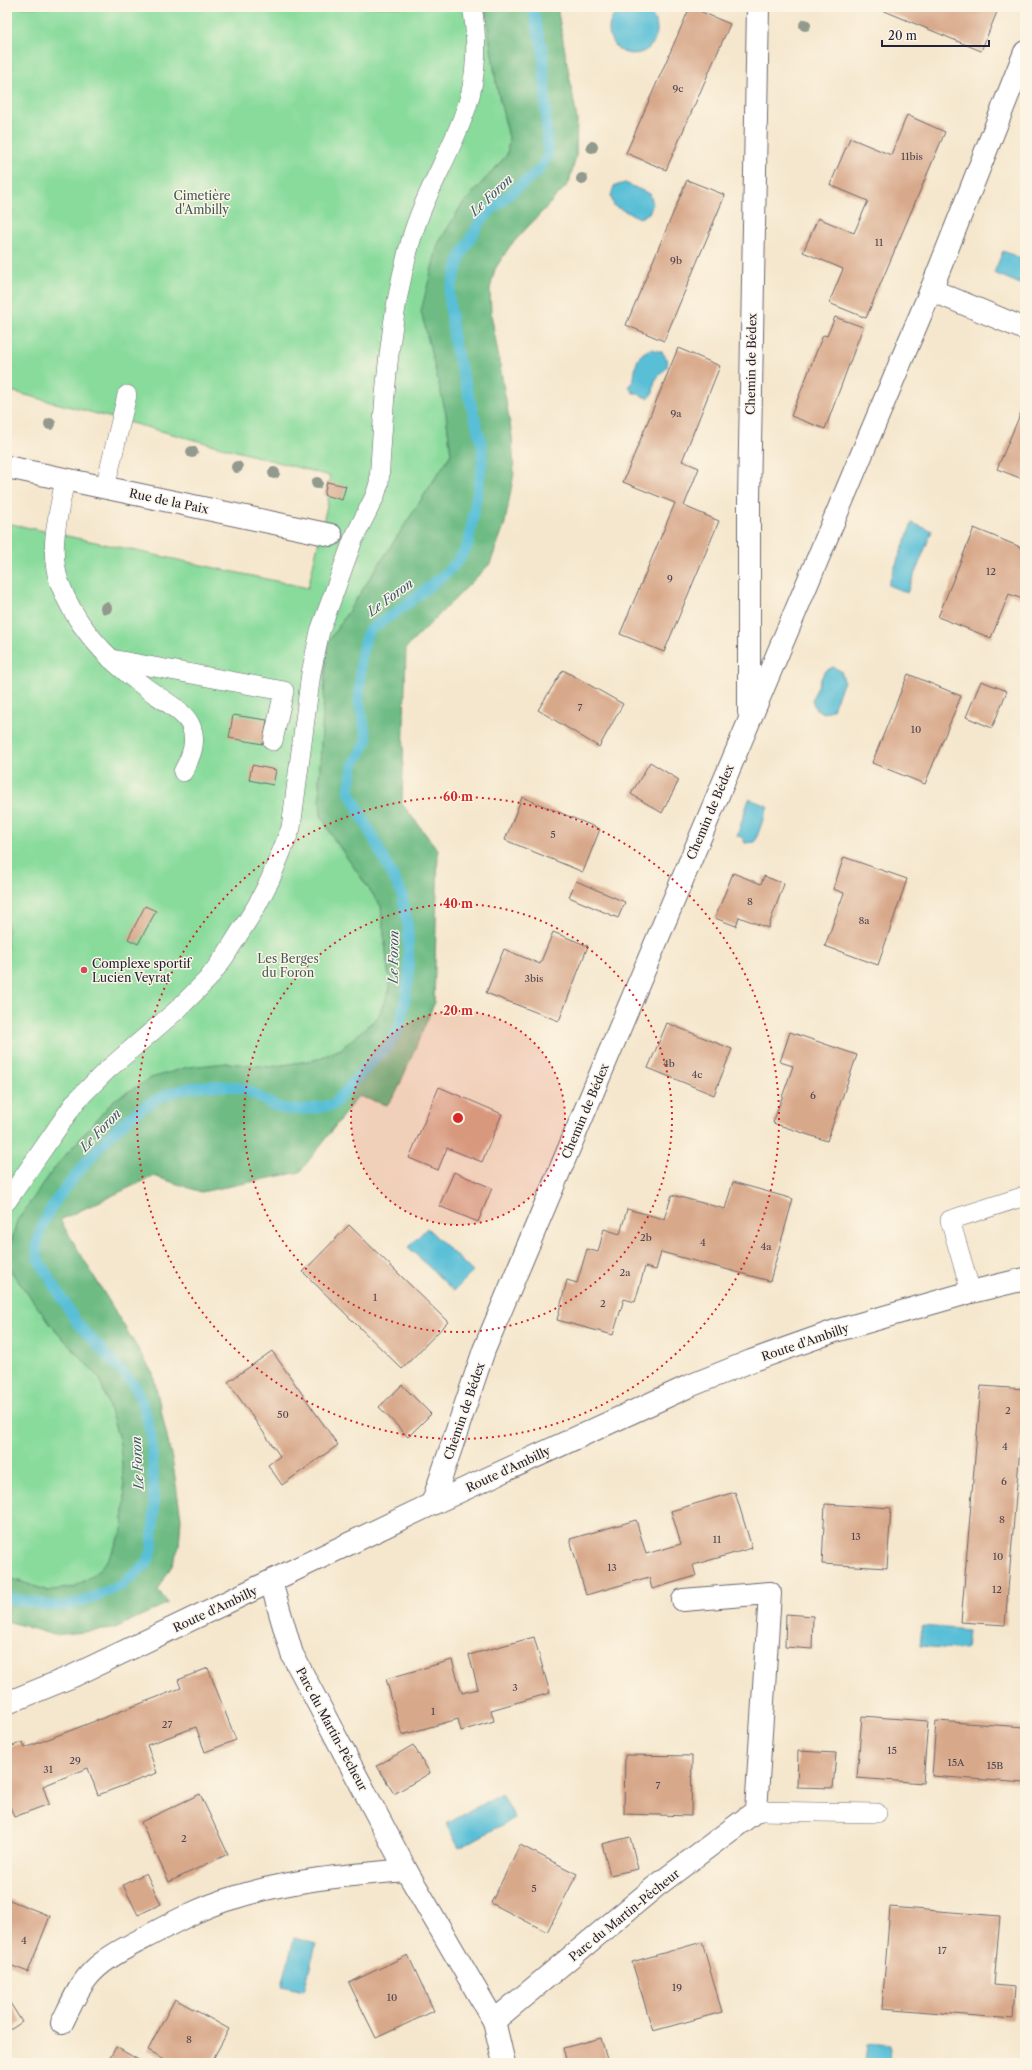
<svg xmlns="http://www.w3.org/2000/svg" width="1032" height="2070" font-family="'Libre Caslon Text',serif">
<rect width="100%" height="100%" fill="#fcf5e5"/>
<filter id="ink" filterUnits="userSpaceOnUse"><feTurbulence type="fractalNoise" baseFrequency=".025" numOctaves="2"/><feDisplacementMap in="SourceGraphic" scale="8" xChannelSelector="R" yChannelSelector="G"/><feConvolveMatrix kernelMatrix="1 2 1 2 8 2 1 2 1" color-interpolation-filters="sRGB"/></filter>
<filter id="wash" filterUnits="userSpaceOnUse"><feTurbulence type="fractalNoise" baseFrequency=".012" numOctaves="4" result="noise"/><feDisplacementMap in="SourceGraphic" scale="16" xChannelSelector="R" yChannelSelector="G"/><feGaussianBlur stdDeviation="0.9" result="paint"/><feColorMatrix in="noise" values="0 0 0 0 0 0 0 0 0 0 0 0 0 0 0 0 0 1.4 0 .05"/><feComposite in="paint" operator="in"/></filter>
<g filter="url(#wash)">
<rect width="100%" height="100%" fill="#f5e7cd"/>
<!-- green -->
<g fill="#89db9c" stroke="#567e6c">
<polygon points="11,7 485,7 497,88 509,138 507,155 461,206 446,414 451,454 327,644 319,781 321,815 334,839 381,906 390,989 378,1017 341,1049 315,1060 270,1067 227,1063 114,1100 56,1166 17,1221 7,1257 7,523 308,588 328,501 330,476 7,390 7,22"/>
<polygon points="7,1266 51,1325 100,1379 120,1442 125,1499 122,1532 109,1558 94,1575 74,1587 48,1591 7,1577"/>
</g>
<!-- forest -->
<polygon fill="#6ebb84" stroke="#486e60" points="485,7 557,7 577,119 576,156 569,183 510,246 495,269 490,289 491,313 512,436 514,473 505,523 490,564 406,648 402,804 438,850 434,1004 397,1091 387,1105 358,1096 300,1172 201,1192 154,1176 60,1220 153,1374 173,1464 181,1518 179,1547 171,1567 158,1590 168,1603 113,1629 54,1635 7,1621 7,1577 48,1591 74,1587 94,1575 109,1558 122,1532 125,1499 120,1442 100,1379 51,1325 7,1266 7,1257 17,1221 56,1166 114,1100 151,1078 188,1067 227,1063 270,1067 315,1060 341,1049 378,1017 390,989 381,906 334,839 321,815 319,781 327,644 451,454 446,414 421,311 438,244 461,206 507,155 509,138 497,88"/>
<!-- water -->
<g fill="#59bfd7" stroke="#3e7089">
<circle cx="633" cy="30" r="24"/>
<polygon points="625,183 650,194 653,204 649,213 640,218 614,206 611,196 614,186"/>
<polygon points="1003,251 1025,260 1025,286 994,273"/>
<path d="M651 349 662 352C675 368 661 370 655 381 653 385 654 389 653 394L648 398 641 396 638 393H633L629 386C630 384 634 381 634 378 636 365 636 354 651 349Z"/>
<polygon points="912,523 932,531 907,593 888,585"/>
<polygon points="833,667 841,671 844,681 833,709 825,713 816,710 812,700 824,672"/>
<polygon points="749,799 768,806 755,842 745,843 742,837 737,836"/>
<polygon points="427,1228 473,1272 454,1291 408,1247"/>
<polygon points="922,1626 968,1630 966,1650 920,1646"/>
<polygon points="502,1794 515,1818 459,1848 446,1824"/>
<polygon points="294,1938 316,1944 304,1991 282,1986"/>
<polygon points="867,2043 890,2045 889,2063 865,2063"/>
</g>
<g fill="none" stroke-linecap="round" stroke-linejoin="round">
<!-- stream -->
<path stroke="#59bfd7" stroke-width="11" d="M7 1598 47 1605 63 1606 84 1601 122 1585 147 1563 152 1550 154 1512 153 1465 151 1435 145 1410 135 1386 77 1323 38 1259C31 1234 55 1200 71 1181 118 1123 161 1072 244 1089 255 1092 265 1102 276 1106 294 1113 314 1108 333 1105L373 1060 387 1047 399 1029 409 978 408 928 402 894 349 791 353 765 367 741 359 701 361 657 368 631 402 608 445 574 458 561 468 545 482 465V445L454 342 449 294 461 255 480 222 492 209 539 170 548 155 543 52 532 7"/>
</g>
<g id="blocks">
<!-- building -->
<g fill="#d8a88a">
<polygon points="690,7 730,24 666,170 626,153"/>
<polygon points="875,7 999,7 981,51"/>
<polygon points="907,115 945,132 866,318 829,303 843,269 803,252 818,218 854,233 868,201 830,185 850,138 891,155"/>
<polygon points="687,180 725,195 664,341 626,325"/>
<polygon points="835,317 863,327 825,429 791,416 823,335 827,336"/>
<polygon points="678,348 720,366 682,461 699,468 684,506 719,521 664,652 620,634 675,503 623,482"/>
<polygon points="1025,403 1025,480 997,469"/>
<polygon points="327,482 346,486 342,500 324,495"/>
<polygon points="974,528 1025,549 1025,600 1009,594 991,638 938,617"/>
<polygon points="563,670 623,704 599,747 538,710"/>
<polygon points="908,674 961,696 925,784 872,763"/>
<polygon points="981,681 1007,691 992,728 966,717"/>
<polygon points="233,715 267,720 263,744 229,738"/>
<polygon points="650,762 679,780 662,813 631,794"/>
<polygon points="252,765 276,770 273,785 249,780"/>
<polygon points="522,797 600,829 583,872 505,840"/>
<polygon points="844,857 907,879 878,965 825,946 844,893 833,889"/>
<polygon points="733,873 761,884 764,876 784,884 768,928 739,917 736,926 715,918"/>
<polygon points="576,881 625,902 618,918 569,897"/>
<polygon points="145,906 156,911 138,944 128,939"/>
<polygon points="553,932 588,946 559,1021 486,993 504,949 540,964"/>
<polygon points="667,1023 732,1049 714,1095 648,1068"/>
<polygon points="790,1032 857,1055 827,1141 773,1123 793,1066 780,1062"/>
<polygon points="439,1087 502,1114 482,1162 447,1148 438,1170 409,1158"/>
<polygon points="454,1172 492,1188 478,1222 439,1206"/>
<polygon points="733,1182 793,1199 770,1281 661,1252 656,1270 645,1267 635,1302 624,1299 613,1335 557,1320 567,1280 577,1283 587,1249 598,1252 604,1229 620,1234 627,1209 664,1219 672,1195 725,1209"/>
<polygon points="349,1225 448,1322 402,1369 303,1272"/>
<polygon points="272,1351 338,1445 282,1485 268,1465 280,1456 228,1382"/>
<polygon points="402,1385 431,1414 408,1437 379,1407"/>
<polygon points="981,1386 1025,1389 1005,1625 961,1622"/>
<polygon points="735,1492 752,1548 693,1565 696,1576 652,1589 649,1577 586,1595 570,1539 636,1520 646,1554 681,1544 671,1511"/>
<polygon points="825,1504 891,1508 887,1568 822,1564"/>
<polygon points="786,1614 813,1616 812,1649 785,1647"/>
<polygon points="534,1637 550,1693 491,1710 494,1721 461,1731 458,1719 402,1735 386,1679 452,1660 462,1693 478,1689 469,1655"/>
<polygon points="208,1668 236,1740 205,1752 196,1727 147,1745 157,1773 98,1795 88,1768 43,1786 49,1804 14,1817 7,1799 7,1748 23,1742 25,1748 181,1688 178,1680"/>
<polygon points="862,1716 928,1721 923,1783 857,1778"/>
<polygon points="936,1721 1025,1727 1025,1783 932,1776"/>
<polygon points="413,1745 430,1773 394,1794 377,1766"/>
<polygon points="798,1751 836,1753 833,1788 797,1787"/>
<polygon points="625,1755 692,1756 691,1816 624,1814"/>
<polygon points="200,1794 228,1854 169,1882 141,1822"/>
<polygon points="630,1837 638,1869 610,1875 602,1844"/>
<polygon points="520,1845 577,1874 547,1932 491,1903"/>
<polygon points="146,1873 161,1904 138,1915 123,1885"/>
<polygon points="7,1899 50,1916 28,1972 7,1964"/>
<polygon points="890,1907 1000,1916 994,1985 1015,1987 1013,2019 882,2008"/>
<polygon points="702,1942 722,2012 653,2031 632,1962"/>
<polygon points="408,1955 434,2011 376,2038 349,1983"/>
<polygon points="7,1998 22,2022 7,2032"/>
<polygon points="175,1999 229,2029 211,2063 172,2063 148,2050"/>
<polygon points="601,2038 608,2063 567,2063 563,2048"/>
<polygon points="116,2047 144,2063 107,2063"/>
</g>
</g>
</g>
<g filter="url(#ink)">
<use href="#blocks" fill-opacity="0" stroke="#6c676e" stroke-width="1"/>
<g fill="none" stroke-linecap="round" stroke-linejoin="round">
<defs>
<g id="service">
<path d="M65 479C59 513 48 548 59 581 74 625 109 661 146 688 158 697 183 710 190 724 198 741 191 757 183 772"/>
<polyline points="105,488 127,395"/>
<polyline points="111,659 284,691 273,741"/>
<path d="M7 1201 76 1101 106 1071 177 1010 208 979 225 956 256 907 270 880 291 828 311 673 320 631 353 540 375 496 379 483C384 401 388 321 411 240 424 194 452 152 467 106 477 76 478 38 472 7"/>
<polyline points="971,1292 950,1220 1025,1196"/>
<polyline points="756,1811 877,1813"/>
</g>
<g id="minor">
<polyline points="931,290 1025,329"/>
<polyline points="7,467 331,535"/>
<polyline points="749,712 749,500 758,7"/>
<polyline points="432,1504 484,1350 931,290 1025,52"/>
<polyline points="271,1582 292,1654 406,1870 494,2021 504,2063"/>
<polyline points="494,2021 655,1887 756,1811 770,1593 683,1600"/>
<path d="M62 2023C71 2005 79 1985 93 1971 108 1956 131 1945 150 1935 176 1921 204 1906 233 1898 289 1880 348 1875 406 1870"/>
</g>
<polyline id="tertiary" points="7,1703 73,1676 432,1504 687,1387 751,1361 835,1331 971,1292 1025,1279"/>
</defs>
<!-- service casing -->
<use href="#service" stroke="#6c676e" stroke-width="20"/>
<!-- minor casing -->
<use href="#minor" stroke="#6c676e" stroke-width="24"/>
<!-- tertiary casing -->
<use href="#tertiary" stroke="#6c676e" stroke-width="24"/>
<!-- service -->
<use href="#service" stroke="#fff" stroke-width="19"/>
<!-- minor -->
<use href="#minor" stroke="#fff" stroke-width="22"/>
<!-- tertiary -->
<use href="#tertiary" stroke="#fff" stroke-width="22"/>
</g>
<!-- trees -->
<g fill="#92998d">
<circle cx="805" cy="25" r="6"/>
<circle cx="592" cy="147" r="6"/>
<circle cx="582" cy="179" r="6"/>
<circle cx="50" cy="424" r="6"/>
<circle cx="192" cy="452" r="6"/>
<circle cx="237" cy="467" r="6"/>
<circle cx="274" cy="473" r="6"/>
<circle cx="317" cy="483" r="6"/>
<circle cx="106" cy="608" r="6"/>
</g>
</g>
<!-- distance rings -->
<circle cx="458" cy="1118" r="107" fill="#d62828" fill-opacity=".12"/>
<g fill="none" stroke="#d62828" stroke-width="2" stroke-dasharray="2 4">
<circle cx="458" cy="1118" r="107"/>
<circle cx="458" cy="1118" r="214"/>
<circle cx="458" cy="1118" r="321"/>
</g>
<!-- markers -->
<circle fill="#d1495b" stroke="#fcf5e5" stroke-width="1.5" cx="84" cy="970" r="4"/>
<g text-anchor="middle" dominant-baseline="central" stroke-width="3" stroke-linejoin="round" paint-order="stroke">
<!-- number labels -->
<g font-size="10" fill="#50444f">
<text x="678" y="88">9c</text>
<text x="912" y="156">11bis</text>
<text x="879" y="242">11</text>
<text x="676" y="260">9b</text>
<text x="676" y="413">9a</text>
<text x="991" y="571">12</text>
<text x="670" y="578">9</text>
<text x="580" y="707">7</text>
<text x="916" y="729">10</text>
<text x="553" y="834">5</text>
<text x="750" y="901">8</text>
<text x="864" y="920">8a</text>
<text x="534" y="978">3bis</text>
<text x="669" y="1063">4b</text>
<text x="697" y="1074">4c</text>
<text x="813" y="1095">6</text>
<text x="646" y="1237">2b</text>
<text x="703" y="1242">4</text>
<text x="766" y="1246">4a</text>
<text x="625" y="1272">2a</text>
<text x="375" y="1297">1</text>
<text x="603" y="1303">2</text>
<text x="1008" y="1410">2</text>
<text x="283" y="1414">50</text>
<text x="1005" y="1446">4</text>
<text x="1004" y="1481">6</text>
<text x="1002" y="1519">8</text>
<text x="856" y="1536">13</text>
<text x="717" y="1539">11</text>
<text x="998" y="1556">10</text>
<text x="612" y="1567">13</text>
<text x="997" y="1589">12</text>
<text x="515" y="1687">3</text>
<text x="433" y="1711">1</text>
<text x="167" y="1724">27</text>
<text x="892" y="1750">15</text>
<text x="75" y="1760">29</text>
<text x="956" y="1762">15A</text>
<text x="995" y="1765">15B</text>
<text x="48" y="1769">31</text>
<text x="658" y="1785">7</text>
<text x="184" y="1838">2</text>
<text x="534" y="1888">5</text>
<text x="24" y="1940">4</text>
<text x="942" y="1950">17</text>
<text x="677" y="1987">19</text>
<text x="392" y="1997">10</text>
<text x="189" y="2039">8</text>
</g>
<!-- park labels -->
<g font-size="12" fill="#415a58" stroke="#fcf5e5">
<text x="202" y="195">Cimetière<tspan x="202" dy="14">d'Ambilly</tspan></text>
<text x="288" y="958">Les Berges<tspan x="288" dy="14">du Foron</tspan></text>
</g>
<!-- street labels -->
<g font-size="12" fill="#22223b" stroke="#fcf5e5">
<text transform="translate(751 364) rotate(-89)">Chemin de Bédex</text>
<text transform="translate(169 501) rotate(12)">Rue de la Paix</text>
<text transform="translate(710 812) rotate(-67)">Chemin de Bédex</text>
<text transform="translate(585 1111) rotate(-67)">Chemin de Bédex</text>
<text transform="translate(805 1342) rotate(-19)">Route d'Ambilly</text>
<text transform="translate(464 1411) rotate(-71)">Chemin de Bédex</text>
<text transform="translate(508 1469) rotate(-25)">Route d'Ambilly</text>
<text transform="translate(215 1609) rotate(-25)">Route d'Ambilly</text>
<text transform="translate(332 1729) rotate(62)">Parc du Martin-Pêcheur</text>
<text transform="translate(624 1915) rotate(-39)">Parc du Martin-Pêcheur</text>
</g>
<!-- poi labels -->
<g font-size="12" fill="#22223b" stroke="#fcf5e5" text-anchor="start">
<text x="92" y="963">Complexe sportif<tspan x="92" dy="14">Lucien Veyrat</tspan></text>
</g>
<!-- water labels -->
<g font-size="13" font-style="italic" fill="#355972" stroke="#fcf5e5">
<text transform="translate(491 195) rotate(-43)">Le Foron</text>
<text transform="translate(390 597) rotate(-36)">Le Foron</text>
<text transform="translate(393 957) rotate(-89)">Le Foron</text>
<text transform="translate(100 1130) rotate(-46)">Le Foron</text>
<text transform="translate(137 1463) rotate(-93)">Le Foron</text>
</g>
</g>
<circle cx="458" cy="1118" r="6" fill="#d62828" stroke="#fcf5e5" stroke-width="2"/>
<g font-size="12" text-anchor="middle" font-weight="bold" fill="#d62828" stroke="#fcf5e5" stroke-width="3" stroke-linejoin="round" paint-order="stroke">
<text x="458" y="801">60 m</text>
<text x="458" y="908">40 m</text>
<text x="458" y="1015">20 m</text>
</g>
<!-- margin -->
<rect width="1032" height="2070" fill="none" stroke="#fcf5e5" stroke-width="24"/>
<!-- scale -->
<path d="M882 40v6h107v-6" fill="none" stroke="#22223b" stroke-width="2"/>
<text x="888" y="40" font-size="12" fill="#22223b" stroke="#fcf5e5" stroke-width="3" paint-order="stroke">20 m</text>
</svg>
